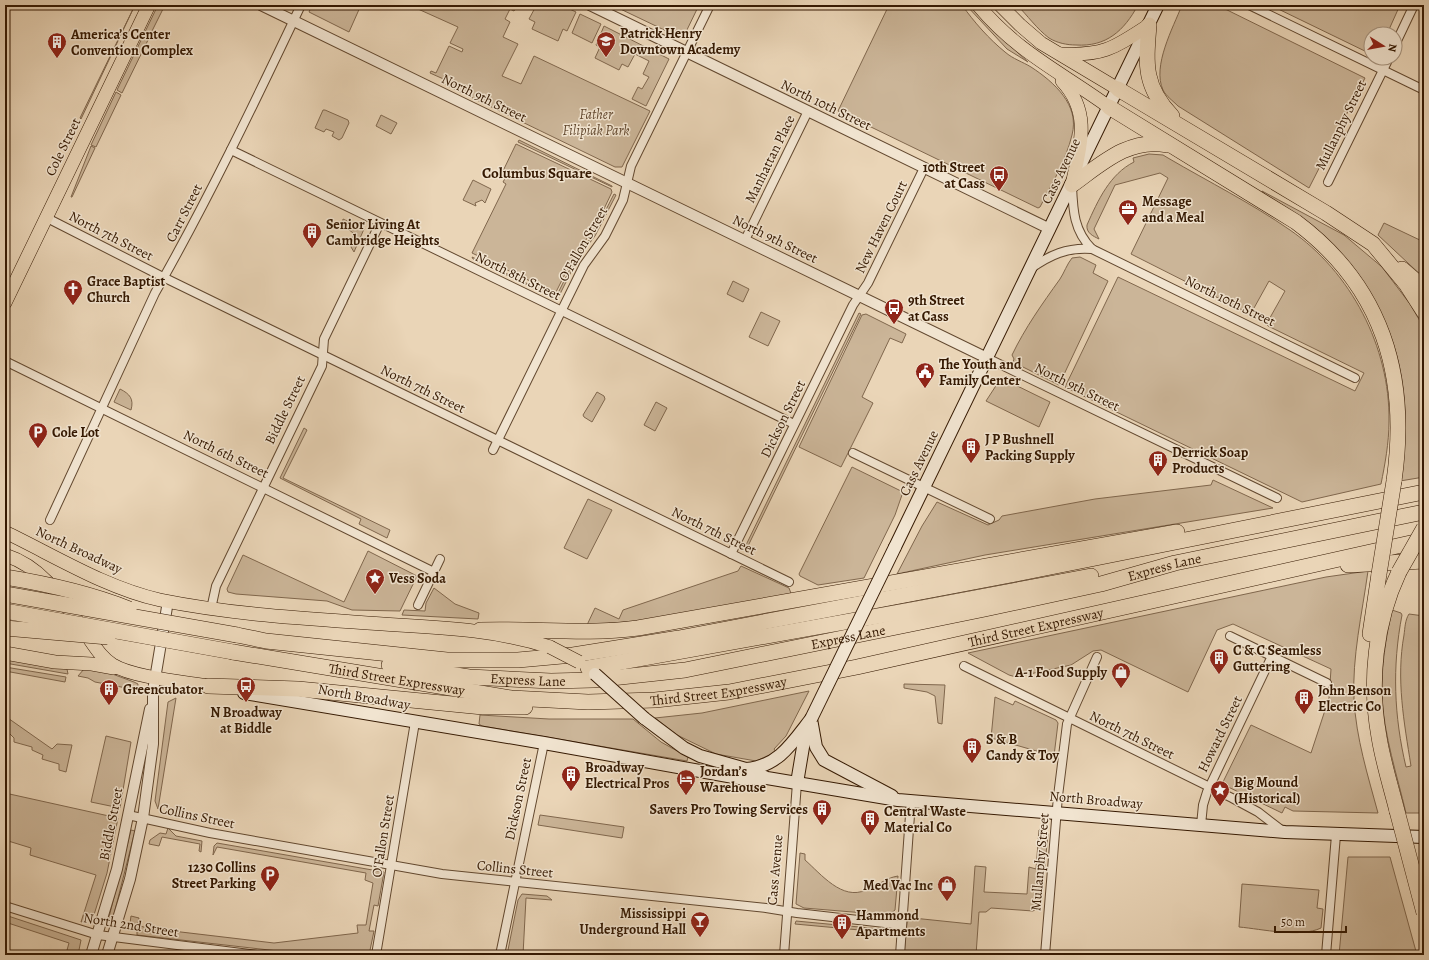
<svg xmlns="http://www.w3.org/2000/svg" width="1429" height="960" font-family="Alegreya,serif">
<rect width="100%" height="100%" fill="#ead5b7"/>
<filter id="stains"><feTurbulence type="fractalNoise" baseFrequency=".005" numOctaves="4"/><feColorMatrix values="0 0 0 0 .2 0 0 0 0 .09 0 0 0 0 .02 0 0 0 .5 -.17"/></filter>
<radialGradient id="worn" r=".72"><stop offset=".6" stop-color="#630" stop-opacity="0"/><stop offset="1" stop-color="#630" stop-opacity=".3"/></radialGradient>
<!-- green -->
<g fill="#cbb598" stroke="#80674d">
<polygon points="135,5 81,119 80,118"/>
<polygon points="158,5 165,5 149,37 144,34"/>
<polygon points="312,5 361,5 349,32 309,12"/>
<polygon points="417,5 518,5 514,11 510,9 505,19 510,22 503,37 518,44 502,76 521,84 534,56 650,111 622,167 615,167 446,85 448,81 430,73 431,71 436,73 449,46 462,52 463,49 450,43 458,27 418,9 416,7"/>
<polygon points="534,5 561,5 576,12 567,31 563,29 558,41 532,29 535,22 529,19 536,6"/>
<polygon points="612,5 699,5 684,36 681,38"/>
<path d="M889 5H962C974 22 989 39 1005 52 1013 59 1023 62 1031 67 1054 82 1080 105 1072 135 1066 160 1052 184 1040 207L1038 208 838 111Z"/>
<polygon points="966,5 972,5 1007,43 1028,62 1007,49"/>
<path d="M1017 5H1138C1124 31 1106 47 1076 45 1067 45 1057 43 1049 38 1037 29 1027 15 1017 5Z"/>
<path d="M1182 5H1217L1365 78 1309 188 1178 106C1173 101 1166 96 1163 90 1152 66 1173 28 1182 5Z"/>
<polygon points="1270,5 1400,5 1387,34 1371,34 1371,54"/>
<polygon points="580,14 601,24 592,43 572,33"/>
<polygon points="604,26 669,59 646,106 632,99 638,87 642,89 649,77 643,74 649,61 635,54 628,67 622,64 619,70 595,58 600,47 596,45"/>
<polygon points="143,36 149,38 122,93 117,90"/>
<polygon points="116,92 121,95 96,147 91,145"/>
<polygon points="323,110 325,110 348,120 349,123 342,138 339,140 332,136 334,132 326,129 324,132 315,128"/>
<polygon points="381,115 397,123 391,134 376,126"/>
<polygon points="519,140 612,186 612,187 518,142"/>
<polygon points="516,144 611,189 612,192 595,228 575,254 556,292 553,292 472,253 506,184 503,182 507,175 502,173"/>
<polygon points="91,146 95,148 72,197 71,197"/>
<path d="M1149 154 1163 155 1168 158C1209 182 1251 203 1290 230 1351 272 1390 347 1389 421 1389 443 1385 464 1381 484L1302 502 1065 387 1118 277 1355 391 1364 373 1268 326 1267 323 1285 291 1269 281 1254 308 1244 311 1131 254 1168 178 1160 173 1115 185 1094 229 1099 239C1093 236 1086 233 1087 225 1098 200 1110 174 1134 162L1133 158Z"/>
<polygon points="473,180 491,189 485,203 482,200 475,203 476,206 463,200"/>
<path d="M1262 191 1344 235 1382 267 1410 304 1424 328V477L1400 481C1417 384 1394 302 1321 233 1308 221 1293 212 1279 203 1274 200 1265 196 1262 191Z"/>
<polygon points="614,194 616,195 595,236 578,258 560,294 558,293 576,257 593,235"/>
<polygon points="343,219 364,229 354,252 351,247 353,233 342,224"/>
<polygon points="1384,223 1424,242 1424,278 1378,235"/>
<polygon points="472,257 553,296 553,297 473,259"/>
<path d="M1080 257 1096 265 1093 273 1108 281 1059 385 1013 362 1014 359 1012 355C1025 328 1042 304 1060 279 1064 273 1067 264 1072 258Z"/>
<polygon points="733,281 749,289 743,302 727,294"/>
<polygon points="761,312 780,321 768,346 749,337"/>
<polygon points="859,313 861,314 748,546 746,545"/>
<polygon points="866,314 906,334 902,343 890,338 862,397 873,403 841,467 799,447 862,315"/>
<polygon points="1001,378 1050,402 1039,427 986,401"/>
<path d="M120 389C130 394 134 399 131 410L114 402Z"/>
<polygon points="597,392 604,396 605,399 592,422 584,417 583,415"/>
<polygon points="656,402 667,408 655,431 644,425"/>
<polygon points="304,428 307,430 283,478 390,530 387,538 359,524 361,519 280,478"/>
<polygon points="852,467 903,492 895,515 864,578 818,585 800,576 799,574"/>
<polygon points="1213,480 1273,508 985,555 897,574 922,526 937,502 988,525 999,520 1002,516 1095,499 1211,485"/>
<polygon points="588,499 612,510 587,559 564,548"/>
<polygon points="368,551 417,576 400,611 352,610 327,601 236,594 228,592 227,589 243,555 344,602"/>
<polygon points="741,566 789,588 792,596 653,620 587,625 595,608 619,619 623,610 738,571"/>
<path d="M1368 571C1362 614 1352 657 1354 699 1356 738 1368 776 1378 813L1293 811 1285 807 1282 813 1222 784 1251 725 1311 753 1329 698 1331 669 1233 624 1217 630 1188 692 1101 650 1093 651 1071 665 1016 677 1009 675 968 653 1326 577Z"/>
<polygon points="434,588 455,604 479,613 478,619 402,615 404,610 425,611 426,603"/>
<path d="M1392 610 1401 613 1402 615C1392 667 1394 716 1406 767L1411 766C1404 722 1396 679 1404 635 1405 628 1405 620 1409 614L1424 616V748L1420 813H1406C1397 775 1384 736 1382 696 1381 667 1386 638 1392 610Z"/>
<polygon points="5,659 67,669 68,674 5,663"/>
<polygon points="5,667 66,677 65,682 5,671"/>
<polygon points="84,669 107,672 134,682 138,684 137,690 95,682 88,678 78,676"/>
<polygon points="904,684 945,685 942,724 938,723 935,696 927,692 904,688"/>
<polygon points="809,691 786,736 774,749 776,752 756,761 716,754 677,735 655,718 702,713"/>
<polygon points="995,697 1013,705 1015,701 1056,720 1058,723 1054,756 991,738"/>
<polygon points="176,698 158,809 155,801 168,702"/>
<polygon points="480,715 549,719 633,719 661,742 688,757 687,761 482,726 479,724"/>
<polygon points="5,716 52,749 57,744 72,745 66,772 59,770 59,764 42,759 43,755 32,750 32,747 14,742 14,738 5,729"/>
<polygon points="106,736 131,742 120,808 91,802"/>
<polygon points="5,793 118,818 107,873 93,918 81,922 96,875 30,855 31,848 5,840"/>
<polygon points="540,815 624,827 622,838 538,825"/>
<polygon points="168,828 176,836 202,841 201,852 199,851 200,844 162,837 159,846 149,844 150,840 160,833 166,834"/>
<polygon points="131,830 135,831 112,922 108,921"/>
<polygon points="1039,830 1045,830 1048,834 1041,906 1033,911 991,908 986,912 979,912 976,955 904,955 907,922 913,918 971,924 975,866 986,867 984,892 1027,894 1029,867 1036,869"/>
<polygon points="217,843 384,872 378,906 374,905 369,931 374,931 369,955 313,955 137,935 137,931 130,923 131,916 139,918 137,925 147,928 274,943 358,933 357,925 366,925 373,883 365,880 366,873 217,847 213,855 214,846"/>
<path d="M800 853 805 854V860C821 874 842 901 866 890 878 886 885 878 898 876L895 910 889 915 804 908 796 904Z"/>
<polygon points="1348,857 1390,857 1417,955 1339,955"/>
<path d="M1242 884 1319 890 1317 908 1323 909 1321 928C1300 938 1262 929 1239 927Z"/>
<polygon points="522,894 547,896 552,900 526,898 523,955 507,955 518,900"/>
<polygon points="5,915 81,940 78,955 67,950 69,943 5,922"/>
<polygon points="796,921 891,930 892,933 795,924"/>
</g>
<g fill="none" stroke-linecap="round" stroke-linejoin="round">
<defs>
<g id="minor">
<polyline points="1249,5 1424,90"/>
<polyline points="1395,45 1414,5"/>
<polyline points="231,150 794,424"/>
<polyline points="1328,182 1389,58"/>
<path d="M1072 186C1073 211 1074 231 1092 249L1355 378"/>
<polyline points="47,218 165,278 789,582"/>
<polyline points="745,240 808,111"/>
<path d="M1030 269C1050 255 1067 247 1092 249"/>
<polyline points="987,358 1277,498"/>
<polyline points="5,361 434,572"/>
<polyline points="493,450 584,265 605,236 623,200 631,166 710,5"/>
<polyline points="853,453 990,519"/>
<path d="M50 520 155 293C208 200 255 102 301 5"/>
<polyline points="731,554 853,305 868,283 924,168"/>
<polyline points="418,605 440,559"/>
<polyline points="211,609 216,586 322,366 324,339 380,223"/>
<polyline points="1230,636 1327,683"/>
<polyline points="964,666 1232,798 1258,812 1284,832"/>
<polyline points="128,815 210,833 442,874 766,908 797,913 902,925"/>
<polyline points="1201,825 1203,805 1207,792 1272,656"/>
<polyline points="5,906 98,935 257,955"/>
<polyline points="376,955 415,722"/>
<polyline points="500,955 544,743"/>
<polyline points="784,955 797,783"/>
<polyline points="900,955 911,801"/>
<polyline points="1045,955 1058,796 1067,724 1097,657"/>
<polyline points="1326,955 1336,835"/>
</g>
<g id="tertiary">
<polyline points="261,5 987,358"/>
<polyline points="590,5 1050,229"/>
<polyline points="91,955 117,869 150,709"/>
<polyline points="107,955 130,879 143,818 153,744 153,691 168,601"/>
</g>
<g id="secondary">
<polyline points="895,547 1158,5"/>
<polyline points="244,693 544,743 739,778 762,779"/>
<polyline points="644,718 684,748 700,756 746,769 767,778 898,800 1285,832 1424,837"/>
<polyline points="811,719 816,747 824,760 892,796"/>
<path d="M746 769C778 767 793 742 811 719"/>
<polyline points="797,783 803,747 809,726"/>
</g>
<g id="primary">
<path d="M978 5C1018 53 1061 72 1109 107"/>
<polyline points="1000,5 1020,25 1041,43 1118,89"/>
<path d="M1061 54C1104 56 1114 48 1149 25"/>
<path d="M1062 81C1092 113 1080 146 1072 185"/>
<polyline points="5,303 149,5"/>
<path d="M5 532C55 556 106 588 160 600 239 616 318 619 398 625 450 628 500 631 550 647"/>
<path d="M5 555C45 568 63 601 86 634 94 645 101 658 113 665 132 677 184 682 208 686"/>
<polyline points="5,653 55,662 92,664 114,668"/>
</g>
<g id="motorway">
<path d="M1149 25C1146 63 1143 86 1172 116"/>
<polyline points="1118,89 1326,213 1373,244 1406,284 1424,312"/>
<path d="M1109 107 1296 222C1383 287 1409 376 1394 481"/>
<path d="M1072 185C1100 165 1129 137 1167 145"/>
<polyline points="1402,269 1424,288"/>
<polyline points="1348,565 1424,561"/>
<path d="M480 630C533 628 586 635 638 628L1177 532"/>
<polyline points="1370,634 1379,574"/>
<polyline points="237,635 266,641 447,660 518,660 573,655 679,638 1016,574 1424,492"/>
<path id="s1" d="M233 652 511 698 588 702 655 700 729 692 857 667 1424 540"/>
<path id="s2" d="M389 665 469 677 551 681 593 680 685 670 985 609 1101 584 1175 563 1424 512"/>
<polyline points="588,668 917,609 1091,576"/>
<polyline points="208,686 298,689 483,707 525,707"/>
<path d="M1397 811C1391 787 1383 762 1379 737 1369 682 1375 623 1399 572"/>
</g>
</defs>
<!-- minor casing -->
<use href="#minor" stroke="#62482f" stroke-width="10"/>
<!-- tertiary casing -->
<use href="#tertiary" stroke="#62482f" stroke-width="12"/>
<!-- secondary casing -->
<use href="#secondary" stroke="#351902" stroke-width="14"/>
<!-- primary casing -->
<use href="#primary" stroke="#351902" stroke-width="14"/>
<!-- motorway casing -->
<use href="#motorway" stroke="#351902" stroke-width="16"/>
<!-- minor -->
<use href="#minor" stroke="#f1e4d0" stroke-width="8"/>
<!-- tertiary -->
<use href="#tertiary" stroke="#f1e4d0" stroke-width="10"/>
<!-- secondary -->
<use href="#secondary" stroke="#f1e4d0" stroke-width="12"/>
<!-- primary -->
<use href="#primary" stroke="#ead5b7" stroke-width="13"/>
<!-- motorway -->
<use href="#motorway" stroke="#ead5b7" stroke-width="15"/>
<defs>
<g id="secondary-bridge">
<polyline points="595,674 644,718"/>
<polyline points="811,719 895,547"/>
</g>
<polyline id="primary-bridge" points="550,647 579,662"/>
<g id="motorway-bridge">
<polyline points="1399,572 1424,528"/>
<polyline points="1379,574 1394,481"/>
<path d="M5 577C48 584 89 593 129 609"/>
<polyline points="5,594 237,635"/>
<polyline points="5,611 233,652"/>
<polyline points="5,628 108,637"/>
<polyline points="1397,811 1424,913"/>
</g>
</defs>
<!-- secondary-bridge casing -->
<use href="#secondary-bridge" stroke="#351902" stroke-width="14" stroke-linecap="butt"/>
<!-- primary-bridge casing -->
<use href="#primary-bridge" stroke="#351902" stroke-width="14" stroke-linecap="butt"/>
<!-- motorway-bridge casing -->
<use href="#motorway-bridge" stroke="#351902" stroke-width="16" stroke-linecap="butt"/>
<!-- secondary-bridge -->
<use href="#secondary-bridge" stroke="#f1e4d0" stroke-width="12"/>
<!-- primary-bridge -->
<use href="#primary-bridge" stroke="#ead5b7" stroke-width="13"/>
<!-- motorway-bridge -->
<use href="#motorway-bridge" stroke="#ead5b7" stroke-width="15"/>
</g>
<!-- icons -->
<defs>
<symbol id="school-pin" viewBox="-11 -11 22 30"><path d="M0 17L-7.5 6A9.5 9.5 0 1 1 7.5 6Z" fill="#8f2418" stroke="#f1e4d0"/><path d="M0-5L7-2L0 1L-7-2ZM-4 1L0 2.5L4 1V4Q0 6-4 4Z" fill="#fff"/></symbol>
<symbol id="building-pin" viewBox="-11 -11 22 30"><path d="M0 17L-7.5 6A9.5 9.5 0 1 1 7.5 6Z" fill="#8f2418" stroke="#f1e4d0"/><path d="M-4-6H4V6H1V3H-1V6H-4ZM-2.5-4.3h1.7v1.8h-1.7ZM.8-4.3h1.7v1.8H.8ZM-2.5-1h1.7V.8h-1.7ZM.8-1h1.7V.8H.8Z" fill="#fff"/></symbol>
<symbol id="bus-pin" viewBox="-11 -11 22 30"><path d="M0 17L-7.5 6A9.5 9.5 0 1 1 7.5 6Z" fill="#8f2418" stroke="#f1e4d0"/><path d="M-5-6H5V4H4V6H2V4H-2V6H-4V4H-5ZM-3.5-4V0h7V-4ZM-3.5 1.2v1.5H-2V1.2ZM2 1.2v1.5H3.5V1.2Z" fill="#fff"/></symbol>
<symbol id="office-pin" viewBox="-11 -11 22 30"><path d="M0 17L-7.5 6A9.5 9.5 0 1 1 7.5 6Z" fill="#8f2418" stroke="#f1e4d0"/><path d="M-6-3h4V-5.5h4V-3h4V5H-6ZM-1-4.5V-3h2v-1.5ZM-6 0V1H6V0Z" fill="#fff"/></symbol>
<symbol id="church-pin" viewBox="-11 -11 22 30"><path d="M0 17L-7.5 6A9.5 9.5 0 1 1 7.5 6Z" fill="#8f2418" stroke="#f1e4d0"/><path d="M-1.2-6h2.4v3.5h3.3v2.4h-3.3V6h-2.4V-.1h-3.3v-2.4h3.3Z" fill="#fff"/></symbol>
<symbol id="civic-pin" viewBox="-11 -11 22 30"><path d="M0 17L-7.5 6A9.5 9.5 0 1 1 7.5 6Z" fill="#8f2418" stroke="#f1e4d0"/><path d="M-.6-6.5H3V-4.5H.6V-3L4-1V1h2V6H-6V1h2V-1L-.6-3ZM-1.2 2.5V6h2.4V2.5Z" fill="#fff"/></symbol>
<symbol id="parking-pin" viewBox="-11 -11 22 30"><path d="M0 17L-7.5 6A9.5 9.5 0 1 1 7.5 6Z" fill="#8f2418" stroke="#f1e4d0"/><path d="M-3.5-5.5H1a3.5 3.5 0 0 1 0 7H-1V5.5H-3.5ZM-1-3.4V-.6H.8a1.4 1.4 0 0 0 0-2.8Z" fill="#fff"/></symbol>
<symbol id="sight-pin" viewBox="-11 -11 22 30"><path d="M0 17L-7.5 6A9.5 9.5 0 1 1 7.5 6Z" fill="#8f2418" stroke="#f1e4d0"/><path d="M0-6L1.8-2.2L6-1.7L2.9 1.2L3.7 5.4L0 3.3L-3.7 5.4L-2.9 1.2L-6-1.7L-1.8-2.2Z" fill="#fff"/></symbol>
<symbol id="shop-pin" viewBox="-11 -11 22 30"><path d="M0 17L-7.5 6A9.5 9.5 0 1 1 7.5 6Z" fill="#8f2418" stroke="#f1e4d0"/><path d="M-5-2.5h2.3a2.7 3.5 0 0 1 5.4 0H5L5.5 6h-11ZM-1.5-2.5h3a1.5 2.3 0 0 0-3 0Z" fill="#fff"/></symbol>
<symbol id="hotel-pin" viewBox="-11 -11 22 30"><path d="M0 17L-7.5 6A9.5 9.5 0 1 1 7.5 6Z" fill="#8f2418" stroke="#f1e4d0"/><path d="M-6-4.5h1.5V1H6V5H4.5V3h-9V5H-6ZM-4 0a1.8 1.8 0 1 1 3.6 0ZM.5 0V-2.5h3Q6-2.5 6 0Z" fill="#fff"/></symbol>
<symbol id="bar-pin" viewBox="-11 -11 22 30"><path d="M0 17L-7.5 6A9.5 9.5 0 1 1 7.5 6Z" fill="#8f2418" stroke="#f1e4d0"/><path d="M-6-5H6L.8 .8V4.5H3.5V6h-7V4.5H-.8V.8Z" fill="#fff"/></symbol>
</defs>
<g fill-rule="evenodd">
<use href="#school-pin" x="595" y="30" width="22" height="30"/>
<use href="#building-pin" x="46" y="31" width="22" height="30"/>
<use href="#bus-pin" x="988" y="164" width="22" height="30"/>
<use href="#office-pin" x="1117" y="198" width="22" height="30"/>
<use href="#building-pin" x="301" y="221" width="22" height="30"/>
<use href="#church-pin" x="62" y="278" width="22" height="30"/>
<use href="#bus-pin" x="883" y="297" width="22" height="30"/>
<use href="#civic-pin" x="914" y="361" width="22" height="30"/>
<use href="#parking-pin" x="27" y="421" width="22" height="30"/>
<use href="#building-pin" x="960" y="436" width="22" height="30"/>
<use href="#building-pin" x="1147" y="449" width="22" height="30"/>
<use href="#sight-pin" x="364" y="567" width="22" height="30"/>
<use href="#building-pin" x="1208" y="647" width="22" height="30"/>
<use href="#shop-pin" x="1110" y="661" width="22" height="30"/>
<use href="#bus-pin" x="235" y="675" width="22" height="30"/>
<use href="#building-pin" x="98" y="678" width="22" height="30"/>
<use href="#building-pin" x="1293" y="687" width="22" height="30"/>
<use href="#building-pin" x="961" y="736" width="22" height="30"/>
<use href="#building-pin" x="560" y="764" width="22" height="30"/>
<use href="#hotel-pin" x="675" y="768" width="22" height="30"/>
<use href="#sight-pin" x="1209" y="779" width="22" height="30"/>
<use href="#building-pin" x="811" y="798" width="22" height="30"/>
<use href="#building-pin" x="859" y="808" width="22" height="30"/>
<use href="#parking-pin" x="259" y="864" width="22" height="30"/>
<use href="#shop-pin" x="936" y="874" width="22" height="30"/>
<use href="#bar-pin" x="689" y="910" width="22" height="30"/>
<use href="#building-pin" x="831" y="912" width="22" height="30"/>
</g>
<g text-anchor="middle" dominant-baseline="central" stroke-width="3" stroke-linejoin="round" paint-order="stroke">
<!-- poi labels -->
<g font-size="14" font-weight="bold" fill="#351902" stroke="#f1e4d0" text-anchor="start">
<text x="620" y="33">Patrick Henry<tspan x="620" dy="16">Downtown Academy</tspan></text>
<text x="71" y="34">America’s Center<tspan x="71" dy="16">Convention Complex</tspan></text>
<text x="985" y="167" text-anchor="end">10th Street<tspan x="985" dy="16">at Cass</tspan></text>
<text x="1142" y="201">Message<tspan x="1142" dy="16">and a Meal</tspan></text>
<text x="326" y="224">Senior Living At<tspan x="326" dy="16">Cambridge Heights</tspan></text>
<text x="87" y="281">Grace Baptist<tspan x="87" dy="16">Church</tspan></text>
<text x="908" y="300">9th Street<tspan x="908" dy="16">at Cass</tspan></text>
<text x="939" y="364">The Youth and<tspan x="939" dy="16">Family Center</tspan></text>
<text x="52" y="432">Cole Lot</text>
<text x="985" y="439">J P Bushnell<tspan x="985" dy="16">Packing Supply</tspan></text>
<text x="1172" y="452">Derrick Soap<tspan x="1172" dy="16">Products</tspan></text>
<text x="389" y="578">Vess Soda</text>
<text x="1233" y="650">C &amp; C Seamless<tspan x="1233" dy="16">Guttering</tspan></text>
<text x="1107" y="672" text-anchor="end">A-1 Food Supply</text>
<text x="123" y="689">Greencubator</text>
<text x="1318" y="690">John Benson<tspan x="1318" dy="16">Electric Co</tspan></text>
<text x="246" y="712" text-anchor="middle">N Broadway<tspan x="246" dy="16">at Biddle</tspan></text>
<text x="986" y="739">S &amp; B<tspan x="986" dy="16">Candy &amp; Toy</tspan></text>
<text x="585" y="767">Broadway<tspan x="585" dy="16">Electrical Pros</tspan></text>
<text x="700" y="771">Jordan’s<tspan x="700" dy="16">Warehouse</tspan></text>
<text x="1234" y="782">Big Mound<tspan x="1234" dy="16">(Historical)</tspan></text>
<text x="808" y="809" text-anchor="end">Savers Pro Towing Services</text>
<text x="884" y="811">Central Waste<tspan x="884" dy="16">Material Co</tspan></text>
<text x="256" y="867" text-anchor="end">1230 Collins<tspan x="256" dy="16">Street Parking</tspan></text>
<text x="933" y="885" text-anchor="end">Med Vac Inc</text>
<text x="686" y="913" text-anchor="end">Mississippi<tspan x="686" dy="16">Underground Hall</tspan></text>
<text x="856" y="915">Hammond<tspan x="856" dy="16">Apartments</tspan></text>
</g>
<!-- street labels -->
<g font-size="14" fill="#351902" stroke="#f1e4d0">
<text transform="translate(484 98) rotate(26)">North 9th Street</text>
<text transform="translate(826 105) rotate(26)">North 10th Street</text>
<text transform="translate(1341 125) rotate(-64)">Mullanphy Street</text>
<text transform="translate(63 147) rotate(-64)">Cole Street</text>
<text transform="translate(770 159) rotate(-64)">Manhattan Place</text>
<text transform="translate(1061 171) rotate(-64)">Cass Avenue</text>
<text transform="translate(184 213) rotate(-63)">Carr Street</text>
<text transform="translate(881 227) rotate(-64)">New Haven Court</text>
<text transform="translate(111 236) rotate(27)">North 7th Street</text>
<text transform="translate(775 239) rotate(26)">North 9th Street</text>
<text transform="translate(583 244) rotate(-60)">O'Fallon Street</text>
<text transform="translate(518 276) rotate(26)">North 8th Street</text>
<text transform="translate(1230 301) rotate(26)">North 10th Street</text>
<text transform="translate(1077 387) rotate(26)">North 9th Street</text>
<text transform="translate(423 389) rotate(26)">North 7th Street</text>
<text transform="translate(285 410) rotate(-64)">Biddle Street</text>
<text transform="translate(783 419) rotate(-64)">Dickson Street</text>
<text transform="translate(226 454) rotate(26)">North 6th Street</text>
<text transform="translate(919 463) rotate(-64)">Cass Avenue</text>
<text transform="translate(714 531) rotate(26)">North 7th Street</text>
<text transform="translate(79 550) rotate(25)">North Broadway</text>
<text stroke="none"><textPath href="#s2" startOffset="788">Express Lane</textPath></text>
<text stroke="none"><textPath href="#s1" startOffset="814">Third Street Expressway</textPath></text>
<text stroke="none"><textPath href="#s2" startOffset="464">Express Lane</textPath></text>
<text stroke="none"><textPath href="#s1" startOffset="166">Third Street Expressway</textPath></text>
<text stroke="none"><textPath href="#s2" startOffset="140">Express Lane</textPath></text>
<text stroke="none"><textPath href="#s1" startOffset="490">Third Street Expressway</textPath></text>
<text transform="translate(364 697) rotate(10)">North Broadway</text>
<text transform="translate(1220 734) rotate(-64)">Howard Street</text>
<text transform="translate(1132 735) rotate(26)">North 7th Street</text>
<text transform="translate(518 799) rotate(-78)">Dickson Street</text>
<text transform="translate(1096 800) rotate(5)">North Broadway</text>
<text transform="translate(197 816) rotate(12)">Collins Street</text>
<text transform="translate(111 824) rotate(-79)">Biddle Street</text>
<text transform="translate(383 836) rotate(-81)">O'Fallon Street</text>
<text transform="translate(1040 862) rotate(-85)">Mullanphy Street</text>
<text transform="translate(515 869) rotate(6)">Collins Street</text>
<text transform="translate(775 870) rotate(-85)">Cass Avenue</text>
<text transform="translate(131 925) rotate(9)">North 2nd Street</text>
</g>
<!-- park labels -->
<g font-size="14" font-style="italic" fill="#62482f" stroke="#f1e4d0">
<text x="596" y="114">Father<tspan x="596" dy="16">Filipiak Park</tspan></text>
</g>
<!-- neighbourhood labels -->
<g font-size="15" font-weight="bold" fill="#351902" stroke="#f1e4d0">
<text x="537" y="173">Columbus Square</text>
</g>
</g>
<!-- margin -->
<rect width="1429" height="960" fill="none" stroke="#ead5b7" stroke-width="20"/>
<rect x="6" y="6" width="1417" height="948" fill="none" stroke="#351902" stroke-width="2"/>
<rect x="10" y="10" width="1409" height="940" fill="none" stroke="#351902"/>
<!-- north arrow -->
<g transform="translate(1383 46) rotate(101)"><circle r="19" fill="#f1e4d0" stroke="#a6937e"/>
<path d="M0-3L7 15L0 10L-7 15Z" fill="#8f2418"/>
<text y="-6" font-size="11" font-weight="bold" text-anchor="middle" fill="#351902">N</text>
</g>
<!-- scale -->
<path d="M1275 926v6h71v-6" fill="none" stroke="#351902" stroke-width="2"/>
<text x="1281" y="926" font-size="12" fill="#351902" stroke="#f1e4d0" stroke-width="3" paint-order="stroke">50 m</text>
<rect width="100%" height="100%" filter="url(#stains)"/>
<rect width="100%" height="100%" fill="url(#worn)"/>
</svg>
